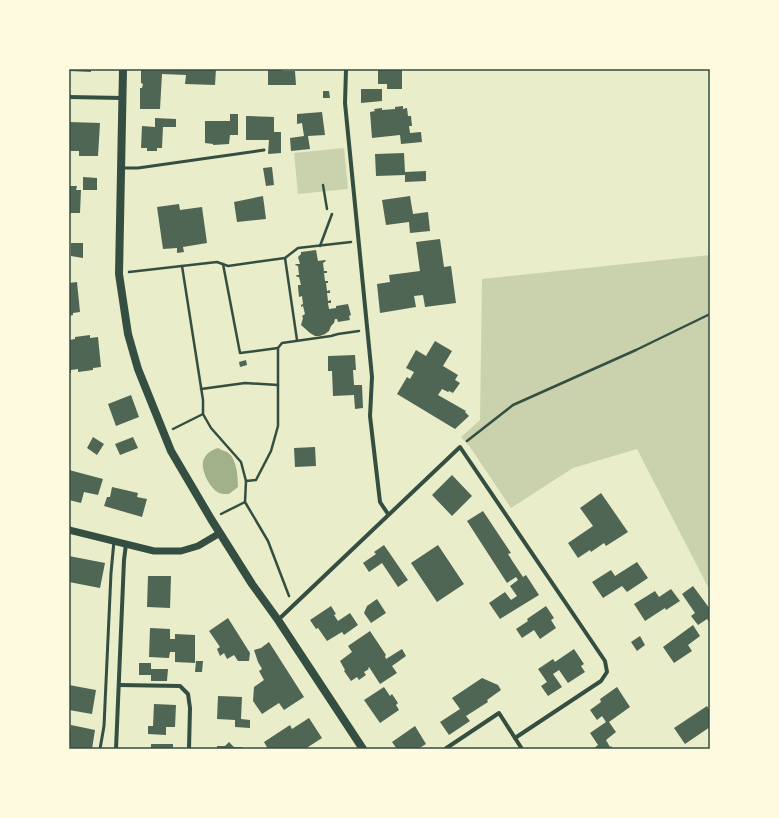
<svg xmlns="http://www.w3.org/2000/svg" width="779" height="818" font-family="'Open Sans',sans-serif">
<rect width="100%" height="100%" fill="#e9edc9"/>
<!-- green -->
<g fill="#cad2ad">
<polygon points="344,148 348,189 298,194 294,153"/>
<polygon points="710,255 710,591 637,449 573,468 511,508 470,447 461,437 480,420 482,279"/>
</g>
<!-- water -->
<path fill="#a3b18a" d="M218 448C221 450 225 451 227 452 237 458 238 477 238 487L229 494C226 494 221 494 219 493 209 488 198 466 205 457 208 452 212 450 218 448Z"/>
<!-- building -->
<g fill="#4f6655">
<polygon points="69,69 91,69 91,72 69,71"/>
<polygon points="141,69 216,69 215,85 185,84 186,75 162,74 160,109 140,109 140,88 142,88 143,84 141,83"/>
<polygon points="268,69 282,69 282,71 295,71 296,85 268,85"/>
<polygon points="378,69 402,69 402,89 387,89 387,84 378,84"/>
<polygon points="361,89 382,89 382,101 361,103"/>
<polygon points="323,91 329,91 330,98 323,98"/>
<polygon points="403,106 403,109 407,108 408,116 411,116 412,126 409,126 410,133 421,132 422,142 401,144 400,135 372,138 370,112 375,111 374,109 382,108 382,110 395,109 395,107"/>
<polygon points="322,112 325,135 308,136 310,149 291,151 290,138 304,136 302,123 297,124 297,114"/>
<polygon points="230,114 238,114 238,135 230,135 229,144 213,145 213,144 205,143 205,121 230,121"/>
<polygon points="246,116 274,117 274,132 281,132 281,153 268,154 269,140 246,140"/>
<polygon points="155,118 176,119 176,127 163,127 162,148 157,148 157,151 147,151 147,148 141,148 142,126 155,127"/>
<polygon points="69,122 100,123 98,156 79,156 79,151 69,151"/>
<polygon points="404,153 405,172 426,171 426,181 405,182 405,175 376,176 375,154"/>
<polygon points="272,167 274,185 266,186 263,168"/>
<polygon points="83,177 97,178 97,190 83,190"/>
<polygon points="69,186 77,186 76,190 81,190 80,213 69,213"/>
<polygon points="263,196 266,219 237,222 234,202"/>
<polygon points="410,196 413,214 428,212 430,231 410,233 409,222 386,225 382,200"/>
<polygon points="179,204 180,210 202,207 207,243 183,247 184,252 177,253 177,248 163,249 157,207"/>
<polygon points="440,239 444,267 451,266 456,303 425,307 423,295 414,296 416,307 380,313 377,284 390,282 389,275 420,271 416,242"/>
<polygon points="71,243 83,243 83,258 71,256"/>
<polygon points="316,250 318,261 325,260 326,261 323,263 324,271 327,271 327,273 324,273 325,281 328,281 328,283 326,283 327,291 330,290 330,293 327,293 328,301 331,300 331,303 328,303 329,309 336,308 336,306 348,304 351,315 349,316 350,320 338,322 337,319 335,319 334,323 331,326 329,331 325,334 320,336 315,336 310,333 301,325 303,318 302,316 305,314 303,306 301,307 301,305 303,304 302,296 299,297 298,287 298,285 301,285 299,277 297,277 296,275 299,275 298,266 295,265 296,264 300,264 298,257 301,254 301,252"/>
<polygon points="77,282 80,312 73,313 73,315 69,316 69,283"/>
<polygon points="90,335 90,338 98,337 101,367 93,368 93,370 78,372 78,369 71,370 71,373 69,373 69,340 75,339 75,337"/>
<polygon points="435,341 452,351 443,366 458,375 455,380 460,383 453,393 449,391 448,392 442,389 438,395 466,411 465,412 469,416 455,429 397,394 407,377 410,379 414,372 406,368 416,350 426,356"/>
<polygon points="355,355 356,370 353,370 354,385 362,385 363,408 355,409 354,395 333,396 332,371 328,371 328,356"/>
<polygon points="246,360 247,365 240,367 239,362"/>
<polygon points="131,395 139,417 116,426 108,404"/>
<polygon points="93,437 104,444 97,455 87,448"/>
<polygon points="133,437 138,448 120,455 115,444"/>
<polygon points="315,447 316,466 295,467 294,448"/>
<polygon points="69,470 103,479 98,495 84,492 81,503 69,500"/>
<polygon points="452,475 472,496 452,516 432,495"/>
<polygon points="112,487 138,493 137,497 147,499 142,517 104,506 107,497 110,497"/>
<polygon points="601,493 628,532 606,546 604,543 591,552 590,550 578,558 568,543 593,526 580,508"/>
<polygon points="483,511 511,553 508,554 513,562 523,577 526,575 539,595 500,619 489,603 505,592 511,600 517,596 510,586 518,580 516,577 507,583 467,521"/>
<polygon points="384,545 408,580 398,587 382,563 369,572 363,563 376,554 374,552"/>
<polygon points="438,545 464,584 437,602 411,563"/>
<polygon points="69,556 105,563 100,588 69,582"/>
<polygon points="637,562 648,578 627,592 622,586 603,598 592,582 611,570 615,576"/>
<polygon points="148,576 171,576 170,608 147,607"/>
<polygon points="693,586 710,609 710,623 707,619 698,625 691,616 695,613 682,594"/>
<polygon points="671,589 680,601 666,610 665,608 645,621 634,604 655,591 659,597"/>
<polygon points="377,599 386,613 371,623 364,613 367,606"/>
<polygon points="331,606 336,614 334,615 338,621 350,613 358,625 344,635 342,632 327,641 318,628 316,629 310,620"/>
<polygon points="546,606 554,618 551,620 556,628 540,639 534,630 522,638 516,629 528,621 527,619"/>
<polygon points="228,618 250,653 249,661 238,661 234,655 227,659 224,653 220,656 217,649 220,647 209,631"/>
<polygon points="693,625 700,636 688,645 692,651 674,663 663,647"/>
<polygon points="150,628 170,629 170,639 175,639 175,634 195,635 195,663 175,662 175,652 170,652 169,658 149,657"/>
<polygon points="370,631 386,655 385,656 386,659 402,649 406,656 392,666 397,673 380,684 369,667 368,668 369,669 364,672 366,675 359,680 357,677 351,681 344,671 345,670 340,661 352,652 348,646"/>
<polygon points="640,636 645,645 637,651 631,642"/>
<polygon points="269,642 304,697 284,710 279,703 262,714 253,701 254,687 264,680 259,671 262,669 258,662 254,650 261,648"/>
<polygon points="574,649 584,664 581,666 585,672 568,683 559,670 553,674 562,687 548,696 541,686 547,682 538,669 553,659 555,662"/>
<polygon points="196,661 203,661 202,672 195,672"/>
<polygon points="139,663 151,663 151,669 168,669 167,681 151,681 151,675 139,675"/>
<polygon points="482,678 498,685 501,690 487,700 488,702 466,716 470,721 449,735 440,722 460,709 452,698"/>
<polygon points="69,685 96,690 92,714 69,710"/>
<polygon points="384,687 390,696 392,694 398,703 396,705 399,710 380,723 364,700"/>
<polygon points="617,687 630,707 609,722 616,732 606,740 610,747 611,746 613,749 593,749 598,745 590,733 606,722 602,716 597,720 590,710 601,702 600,699"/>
<polygon points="218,696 242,697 241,719 250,720 250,728 235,727 235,720 217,719"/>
<polygon points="154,704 176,705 175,727 166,727 166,735 148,734 148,726 153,726"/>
<polygon points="707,706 710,711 710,727 685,744 674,728"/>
<polygon points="309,718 322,738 305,749 268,749 264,742 290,725 292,729"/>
<polygon points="71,725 95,730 92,749 69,749 69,737"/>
<polygon points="415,726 426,744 418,749 397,749 392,742"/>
<polygon points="229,742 234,747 242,747 242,749 217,749 217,746 225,746"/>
<rect x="151" y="744" width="22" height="5"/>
</g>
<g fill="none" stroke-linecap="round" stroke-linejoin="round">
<!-- path -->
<g stroke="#344e41" stroke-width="2.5">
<polyline points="323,185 327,209"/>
<polyline points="320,246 332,214"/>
<polyline points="285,258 297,340"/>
<polyline points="223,264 240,353 278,348"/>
<polyline points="182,266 203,400 203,414 211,428 241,462 246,481 245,502 268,541 289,596"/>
<polyline points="129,272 217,262 228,266 285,258 298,248 351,242"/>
<polyline points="201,389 245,383 278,385"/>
<polyline points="173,429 203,414"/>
<polyline points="467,441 513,405 636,350 710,314"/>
<polyline points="246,481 256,480 271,451 278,426 278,348 282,343 331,336 338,334 359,331"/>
<polyline points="221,514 245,502"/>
</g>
<!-- service -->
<g stroke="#344e41" stroke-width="3">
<polyline points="123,168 138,168 264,150"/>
<polyline points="100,749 104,726 111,573 114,541"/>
</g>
<!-- minor -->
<g stroke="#344e41" stroke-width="4">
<polyline points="346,69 345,103 372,377 370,416 380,502 388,514"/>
<polyline points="69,97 122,98"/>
<polyline points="278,620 460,447 605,661 607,672 601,681 515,738"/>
<polyline points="119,685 180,686 188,694 190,708 189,749"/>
<polyline points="116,749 124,560 126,544"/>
<polyline points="445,749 499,713 522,749"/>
</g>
<!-- tertiary -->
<polyline stroke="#344e41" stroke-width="7" points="69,530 154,551 181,551 198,546 220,533"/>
<!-- secondary -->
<polyline stroke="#344e41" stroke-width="8" points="123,69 119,274 128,334 138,369 171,451 211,519 252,584 278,620 363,749"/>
</g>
<!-- border -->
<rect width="779" height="818" fill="none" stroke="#fefae0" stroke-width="140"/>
<rect x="70" y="70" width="639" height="678" fill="none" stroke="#344e41" stroke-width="1.5"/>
</svg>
